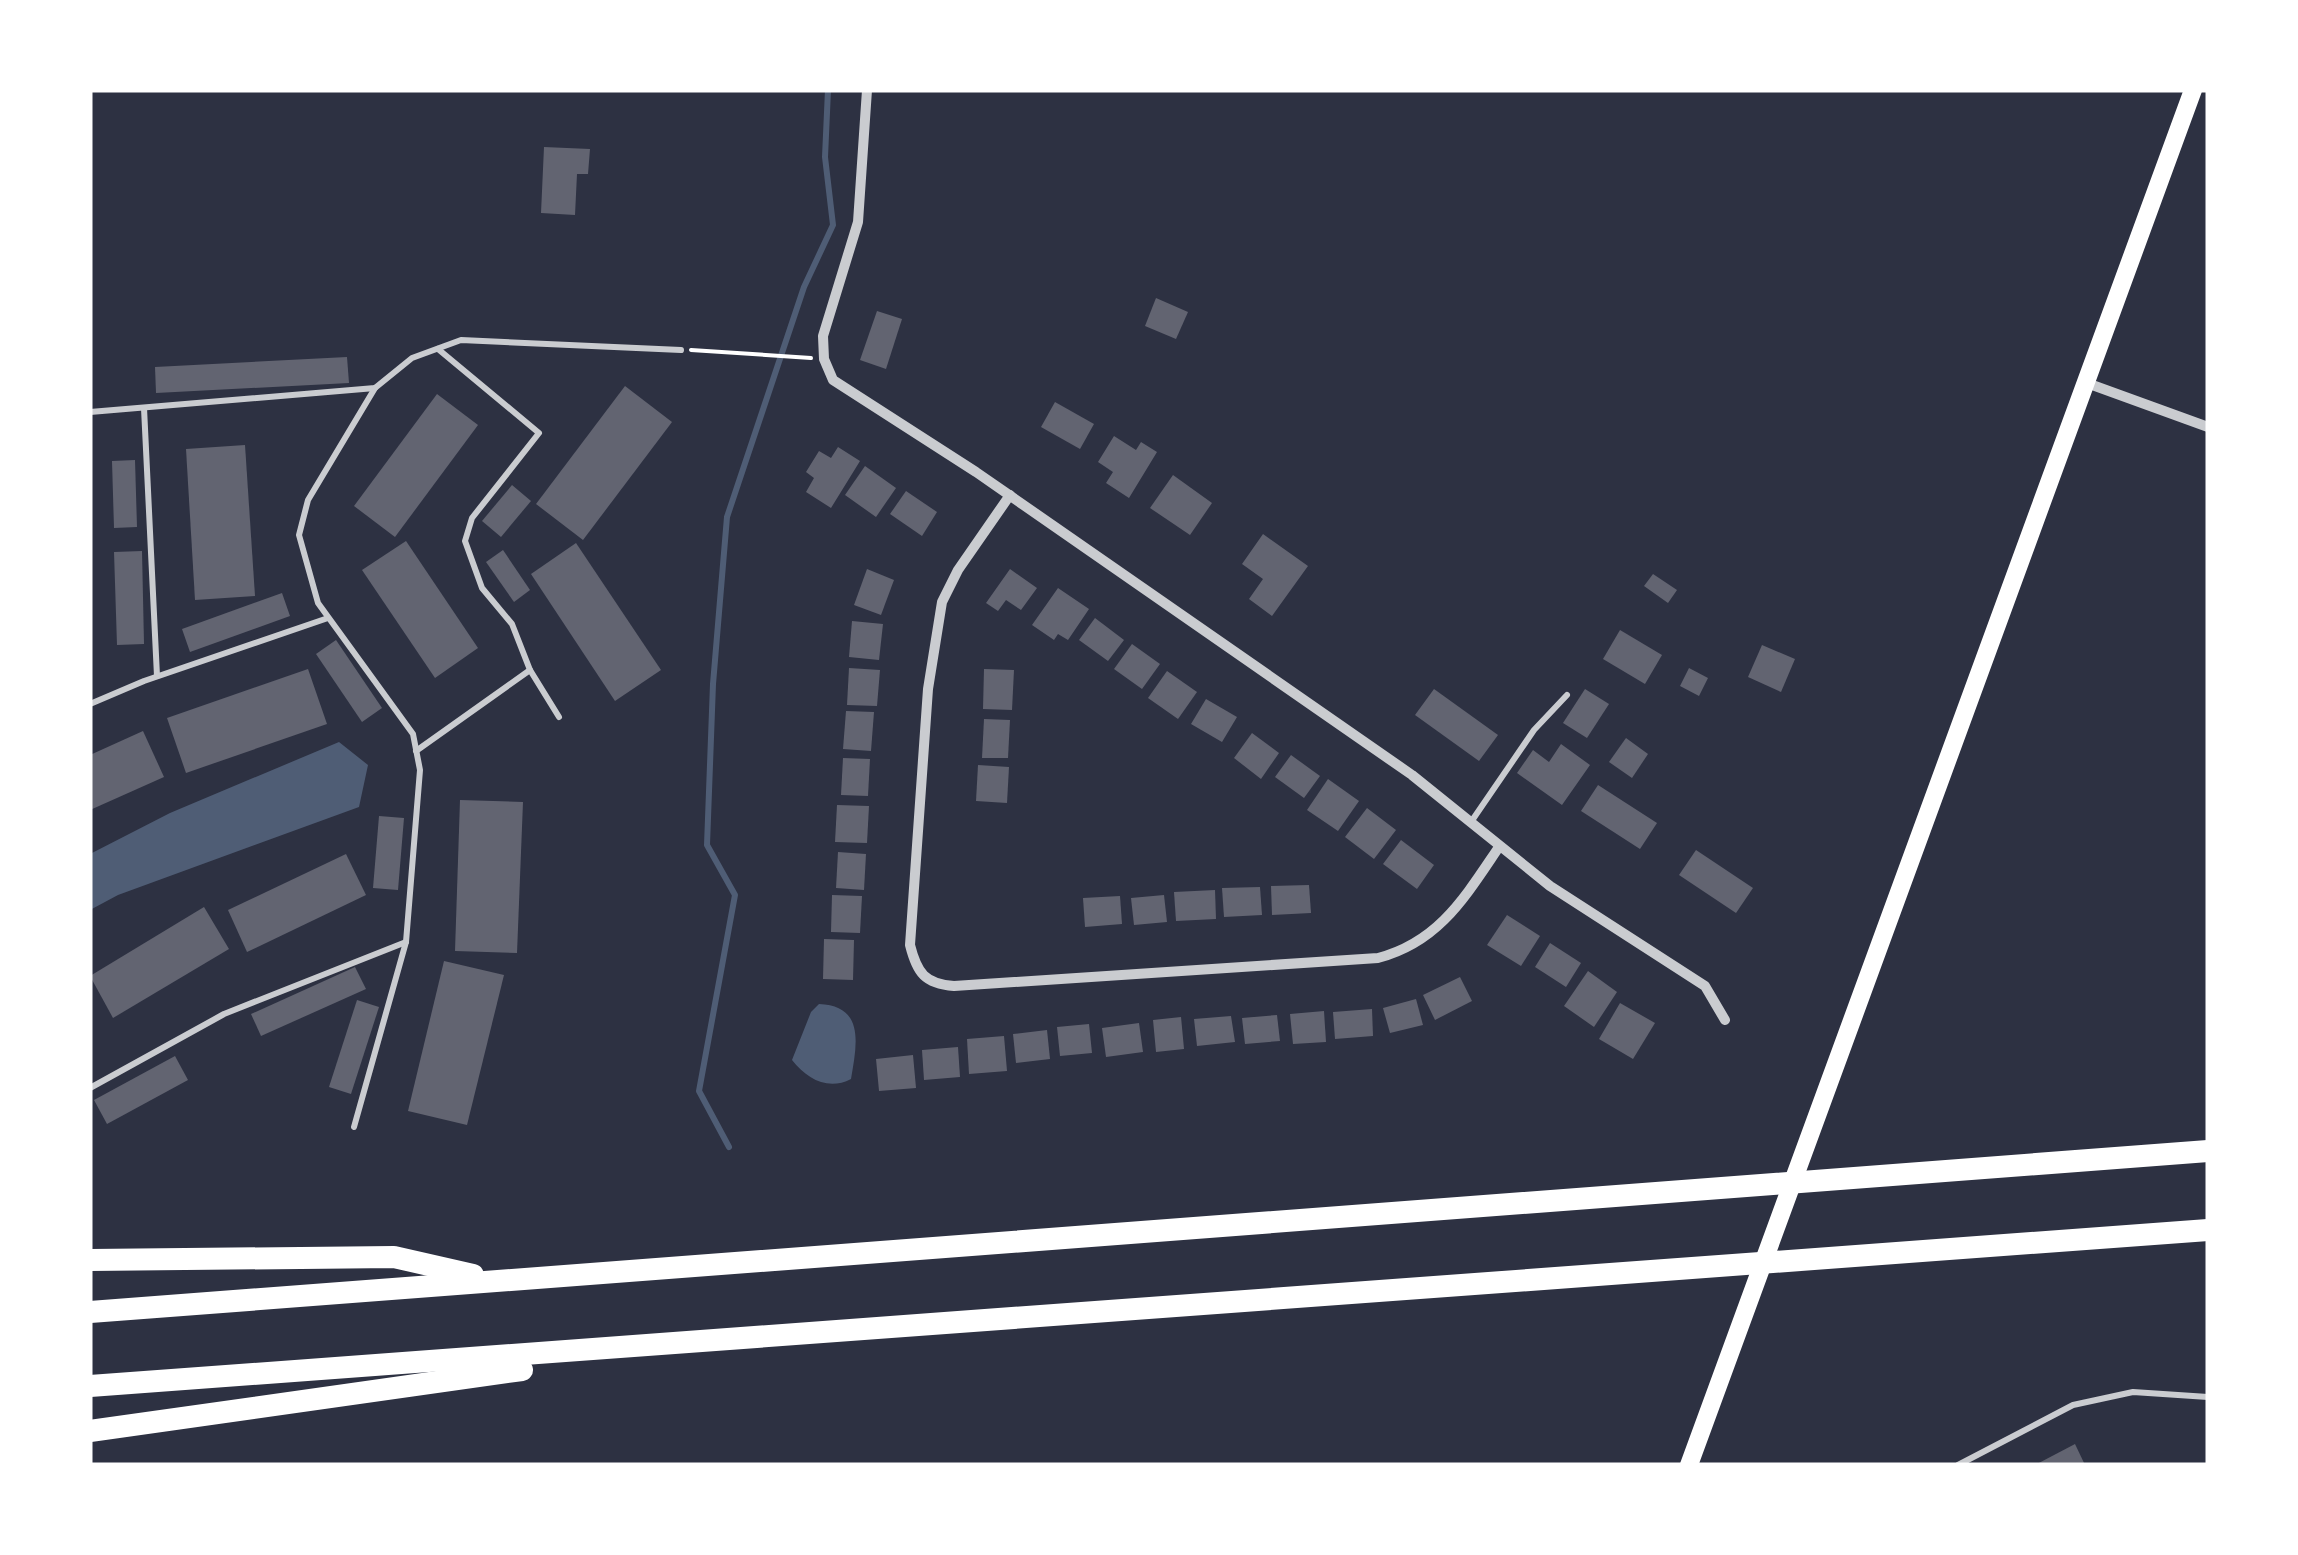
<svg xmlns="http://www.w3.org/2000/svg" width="2298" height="1555" font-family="Lato,sans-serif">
<rect width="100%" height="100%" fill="#2d3142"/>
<!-- water -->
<g fill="#4f5d75">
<polygon points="339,742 368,765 359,807 118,895 90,910 90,854 170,813"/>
<path d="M819 1004C865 1006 857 1044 851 1079 828 1091 807 1079 792 1060L811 1012Z"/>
</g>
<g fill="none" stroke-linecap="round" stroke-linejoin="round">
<!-- stream -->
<polyline stroke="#4f5d75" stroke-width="6" points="729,1147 699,1091 735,895 707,845 713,684 727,517 804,287 833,225 825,157 828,90"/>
</g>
<!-- building -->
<g fill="#626471">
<polygon points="544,147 590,149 588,174 577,174 575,215 541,213"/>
<polygon points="1156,298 1188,312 1176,339 1145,326"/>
<polygon points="877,311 902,319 886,369 860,360"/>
<polygon points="347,357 349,383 156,393 155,367"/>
<polygon points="625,386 672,422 583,540 536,504"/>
<polygon points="437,394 478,425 395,537 354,506"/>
<polygon points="1055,402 1094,424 1080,449 1041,427"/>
<polygon points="1114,436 1136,450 1141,442 1157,452 1129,498 1106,483 1113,472 1098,462"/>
<polygon points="245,445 255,596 195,600 186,449"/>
<polygon points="838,447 860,461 831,508 806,492 814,478 806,472 819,451 831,458"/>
<polygon points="135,460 137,527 114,528 112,461"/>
<polygon points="865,466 896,488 876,517 845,495"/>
<polygon points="1173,475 1212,503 1190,535 1150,508"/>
<polygon points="512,485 531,501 501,537 482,521"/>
<polygon points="906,491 937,512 922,536 890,514"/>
<polygon points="1263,534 1308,566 1272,616 1249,599 1263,579 1242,564"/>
<polygon points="406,541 478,648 435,678 362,570"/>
<polygon points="576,543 661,670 615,701 531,574"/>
<polygon points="503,550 530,590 514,602 486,562"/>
<polygon points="142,551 144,644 117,645 114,552"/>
<polygon points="867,569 894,580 881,615 854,605"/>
<polygon points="1010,569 1037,588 1021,610 1006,600 998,611 986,603"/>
<polygon points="1653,574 1677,590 1668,603 1644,586"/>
<polygon points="1058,588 1089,609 1068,640 1058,634 1054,640 1032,625"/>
<polygon points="282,593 290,616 190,652 182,629"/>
<polygon points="1095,618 1124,640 1108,661 1079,640"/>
<polygon points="852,621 883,624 879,660 849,657"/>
<polygon points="1620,630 1662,655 1645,684 1603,659"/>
<polygon points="336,640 382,708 362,722 316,654"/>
<polygon points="1132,644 1160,664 1142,689 1114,669"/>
<polygon points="1762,645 1795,659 1781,692 1748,677"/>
<polygon points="849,668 880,670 877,706 847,705"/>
<polygon points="1689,668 1708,678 1699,696 1680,686"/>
<polygon points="308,669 327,724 186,773 167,718"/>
<polygon points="984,669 1014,670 1012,710 983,709"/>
<polygon points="1167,671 1197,692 1178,719 1148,698"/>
<polygon points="1434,689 1498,735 1479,761 1415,715"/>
<polygon points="1585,689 1609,704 1587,738 1563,723"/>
<polygon points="1206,699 1237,717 1222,742 1191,724"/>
<polygon points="846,711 874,712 871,751 843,749"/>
<polygon points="984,719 1010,720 1008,758 982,758"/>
<polygon points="143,731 164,777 90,810 90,755"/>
<polygon points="1252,733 1279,753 1261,779 1234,758"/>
<polygon points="1626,738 1648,754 1632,778 1609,762"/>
<polygon points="1561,744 1590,765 1562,805 1517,773 1533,750 1549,762"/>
<polygon points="1291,755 1320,776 1304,798 1275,777"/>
<polygon points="843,758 870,759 868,796 841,795"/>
<polygon points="978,765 1009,767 1007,803 976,801"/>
<polygon points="1328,779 1359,801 1338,831 1307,810"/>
<polygon points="1598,785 1657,823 1640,849 1581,811"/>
<polygon points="460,800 523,802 517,953 455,951"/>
<polygon points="837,805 869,806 867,843 835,842"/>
<polygon points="1367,808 1396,830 1374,859 1345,837"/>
<polygon points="379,816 404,818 398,890 373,888"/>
<polygon points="1401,840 1434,865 1417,889 1383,864"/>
<polygon points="1696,850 1753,888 1736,913 1679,875"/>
<polygon points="838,852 866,854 864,890 836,888"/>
<polygon points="346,854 366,895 247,952 228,910"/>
<polygon points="1309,885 1311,913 1272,915 1271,886"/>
<polygon points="1260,887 1262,915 1224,917 1222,888"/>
<polygon points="1215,890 1216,919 1176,921 1174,892"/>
<polygon points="832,895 862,896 860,933 831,932"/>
<polygon points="1164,895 1167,922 1134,925 1131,898"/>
<polygon points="1120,896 1122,924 1085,927 1083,898"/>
<polygon points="204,907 229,949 113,1018 90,976"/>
<polygon points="1507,915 1540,936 1521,966 1487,945"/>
<polygon points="824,939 854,940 853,980 823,979"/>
<polygon points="1550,943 1581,963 1566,987 1535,967"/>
<polygon points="444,961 504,975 467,1125 408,1111"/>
<polygon points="355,967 366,989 261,1036 251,1014"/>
<polygon points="1588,971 1617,992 1594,1027 1564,1006"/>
<polygon points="1460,977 1472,1001 1435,1020 1423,995"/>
<polygon points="1416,999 1423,1025 1390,1033 1383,1008"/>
<polygon points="357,1000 379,1007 351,1094 329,1087"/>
<polygon points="1620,1003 1655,1023 1633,1059 1599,1039"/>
<polygon points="1372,1009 1373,1036 1335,1039 1333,1012"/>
<polygon points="1324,1011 1326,1042 1293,1044 1290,1014"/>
<polygon points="1277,1015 1280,1041 1245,1044 1242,1018"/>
<polygon points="1231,1016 1235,1042 1197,1046 1194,1019"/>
<polygon points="1181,1017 1184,1049 1156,1052 1153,1020"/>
<polygon points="1139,1023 1143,1052 1106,1057 1102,1028"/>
<polygon points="1089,1024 1092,1053 1060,1056 1057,1027"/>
<polygon points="1047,1030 1050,1059 1016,1063 1013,1034"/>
<polygon points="1004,1036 1007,1071 969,1074 967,1039"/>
<polygon points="958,1047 960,1077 924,1080 922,1050"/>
<polygon points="913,1055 916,1088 879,1091 876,1059"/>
<polygon points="175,1056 188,1080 107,1124 94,1100"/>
<polygon points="2075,1444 2085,1465 2035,1465"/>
</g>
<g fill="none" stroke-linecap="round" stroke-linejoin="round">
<!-- path -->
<polyline stroke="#fff" stroke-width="4" points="691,350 811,358"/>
<!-- service -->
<g stroke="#caccd0" stroke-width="6">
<polyline points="438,349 539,433 472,518 465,541 482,588 512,624 530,670 559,717"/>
<polyline points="144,408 157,676"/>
<polyline points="90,412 375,388 412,358 461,340 681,350"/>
<polyline points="90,704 144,681 328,618"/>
<polyline points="416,751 530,670"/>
<polyline points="1471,822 1534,730 1567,695"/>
<polyline points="90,1088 224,1014 406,942"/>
<polyline points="354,1127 406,942 420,770 413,734 318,603 299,535 308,500 375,388"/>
<polyline points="1958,1465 2073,1405 2133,1392 2208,1397"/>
</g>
<!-- minor -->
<g stroke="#caccd0" stroke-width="10">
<polyline points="867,90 858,222 823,336 824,359 833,380 976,472 1412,775 1550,886 1705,986 1725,1020"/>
<polyline points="2084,382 2208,427"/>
<path d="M1010 495 958 570 942 602 928 689 910 945C917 973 925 984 954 986L1378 958C1439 942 1465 897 1499 847"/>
</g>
<!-- secondary -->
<polyline stroke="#fff" stroke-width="18" points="1689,1465 2193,90"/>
<!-- motorway -->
<g stroke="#fff" stroke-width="22">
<polyline points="90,1260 394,1257 473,1275"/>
<polyline points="90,1312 2208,1151"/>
<polyline points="90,1386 2208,1230"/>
<polyline points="90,1431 522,1370"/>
</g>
</g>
<!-- border -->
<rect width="2298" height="1555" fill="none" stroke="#ffffff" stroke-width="185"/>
</svg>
